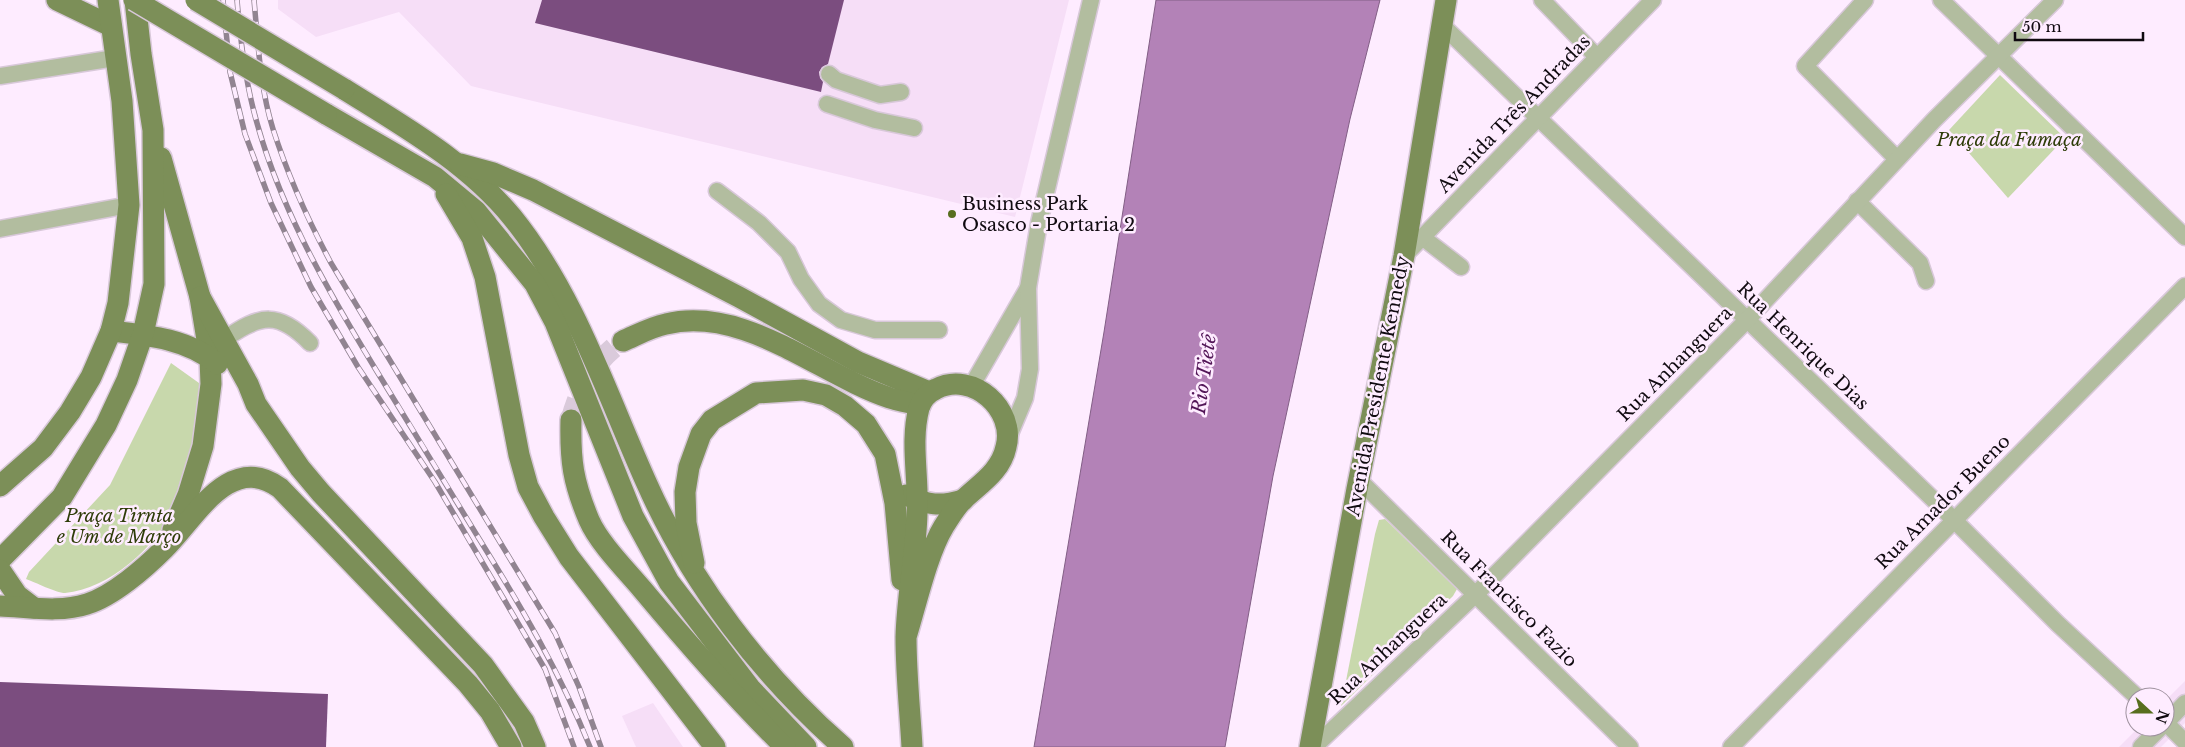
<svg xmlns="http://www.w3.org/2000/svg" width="2185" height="747" font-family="'Libre Baskerville',serif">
<rect width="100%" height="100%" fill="#feecff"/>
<!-- built -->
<g fill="#f6def7">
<polygon points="278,0 1069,0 1015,217 471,86 399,12 316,37 278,9"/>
<polygon points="2185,681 2185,723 2161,747 2119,747 2139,727 2165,727 2165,701"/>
<polygon points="653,703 683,747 636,747 622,716"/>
</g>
<!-- green -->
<g fill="#c8d8ac">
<polygon points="2000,75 2065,138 2008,198 1949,130"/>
<path d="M171 363 199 383C202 409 197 422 192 447 187 467 183 487 175 506 157 546 110 589 65 593 56 593 35 582 26 579L29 572 110 485Z"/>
<polygon points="1385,519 1457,589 1453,596 1341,706 1375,534 1379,520"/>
</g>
<!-- water -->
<polygon fill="#b382b7" stroke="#825e85" points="1156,0 1380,0 1350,119 1273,476 1225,747 1034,747 1104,332"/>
<!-- building -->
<g fill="#7b4d7f">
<polygon points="542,0 844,0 828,64 822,67 819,72 820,78 823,82 821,92 535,23"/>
<polygon points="0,682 328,694 326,747 0,747"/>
</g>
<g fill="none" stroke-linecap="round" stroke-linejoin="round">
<!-- major-tunnel -->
<path stroke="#dacadb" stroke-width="21" stroke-dasharray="21 11" stroke-linecap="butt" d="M571 420C579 389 595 359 623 341"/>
<defs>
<g id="minor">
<polyline points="1542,0 1597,57"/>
<polyline points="1865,0 1805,66 1897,159"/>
<polyline points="1941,0 2185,237"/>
<polyline points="1441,24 1939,505 2058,624 2137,697"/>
<polyline points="829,74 836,80 880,95 901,92"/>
<polyline points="0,76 115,58"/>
<polyline points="827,104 875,120 914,128"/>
<polyline points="717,191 759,223 788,252 801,279 819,304 841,320 875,330 939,330"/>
<polyline points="1857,201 1920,263 1926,281"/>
<polyline points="0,229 129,205"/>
<polyline points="1422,237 1461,267"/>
<polyline points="1404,256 1653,0"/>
<path d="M225 339C260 314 279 311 310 343"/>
<polyline points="971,387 1028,288"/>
<polyline points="1009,436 1025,398 1030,369 1028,288 1039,223 1091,0"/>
<polyline points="1359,480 1630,747"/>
<polyline points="2165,722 2185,742"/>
<polyline points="2165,724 2185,703"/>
<polyline points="1314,747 1476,594 1747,320 1934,120 2055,0"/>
<polyline points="1731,747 2185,286"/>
<polyline points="2141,747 2161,727"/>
</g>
<g id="major">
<polyline points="57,0 111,26"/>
<path d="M344 89C403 126 467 162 512 217 575 295 606 393 647 484 691 583 761 675 843 747"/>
<polyline points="326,114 435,177 476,211 535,284 555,322 633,516 669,582 750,688 806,747"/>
<polyline points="161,158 200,297 210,358 211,384 203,446 188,495 173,530"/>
<polyline points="460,164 493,173 533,190 739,297 858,362 929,392"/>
<polyline points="446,194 472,238 485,277 519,455 528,487 544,517 569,557 715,747"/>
<polyline points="200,297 248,384 256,404 300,468 321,493 483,665 524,722 535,747"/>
<path d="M111 331C147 335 189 339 217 364"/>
<path d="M623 341C637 335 651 327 666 324 745 305 820 375 890 398 900 401 910 403 920 405"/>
<path d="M571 420C570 461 573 482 589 520 599 543 626 570 642 589 688 644 734 697 785 747"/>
<polyline points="0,486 43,448 70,412 91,377 111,331 118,303 129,205 122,101 108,0"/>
<path d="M906 495C928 505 940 507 963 500"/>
<polyline points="0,560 62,497 106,425 127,380 143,334 154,284 153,130 141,54 135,0"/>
<polyline points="694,563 686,523 685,492 689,467 701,434 712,420 756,393 803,390 826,395 845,406 866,424 885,454 895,503 902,580"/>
<polyline points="0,570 17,595 34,608"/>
<path d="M0 606C28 607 60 613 87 604 113 596 145 568 164 549 195 519 229 451 280 488L468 684 490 711 511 747"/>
<path d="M906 637C916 605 927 554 944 526 950 517 956 506 964 499 981 483 1001 471 1006 447 1016 410 973 370 936 389 929 392 922 399 919 408 910 442 919 478 917 513 916 554 907 596 906 637 906 674 910 711 912 747"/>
<polyline points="1310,747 1357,489 1404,256 1446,0"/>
</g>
</defs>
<!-- minor casing -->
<use href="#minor" stroke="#d8c8d9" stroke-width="19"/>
<!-- major casing -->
<use href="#major" stroke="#d8c8d9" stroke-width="24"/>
<!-- minor -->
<use href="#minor" stroke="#b2bd9f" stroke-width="16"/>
<!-- major -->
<use href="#major" stroke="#7c8f58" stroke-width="21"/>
<defs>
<g id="rail">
<polyline points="223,0 230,72 245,134 271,203 311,287 358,367 435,482 545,669 574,747"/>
<path d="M237 0C240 36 244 72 253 108 276 201 324 284 373 365 408 422 443 479 478 537 520 605 560 672 590 747"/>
<path d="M254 0C258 43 260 88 273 129 288 176 308 220 331 263L555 633 579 687 601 747"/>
</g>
</defs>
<!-- rail casing -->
<use href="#rail" stroke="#918491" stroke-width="5.5"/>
<!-- rail -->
<use href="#rail" stroke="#feecff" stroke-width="4" stroke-dasharray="11" stroke-linecap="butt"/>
<defs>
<g id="major-bridge">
<polyline points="134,0 326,114"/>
<polyline points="196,0 344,89"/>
</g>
</defs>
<!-- major-bridge casing -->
<use href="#major-bridge" stroke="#d8c8d9" stroke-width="24" stroke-linecap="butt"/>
<!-- major-bridge -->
<use href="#major-bridge" stroke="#7c8f58" stroke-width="21"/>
</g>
<!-- markers -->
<circle fill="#586e1f" stroke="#feecff" stroke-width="2" cx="952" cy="214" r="5"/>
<g text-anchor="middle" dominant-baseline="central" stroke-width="5" stroke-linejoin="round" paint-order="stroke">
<!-- street labels -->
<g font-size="18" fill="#100a10" stroke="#feecff">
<text transform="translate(1514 114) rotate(-46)">Avenida Três Andradas</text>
<text transform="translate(1803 346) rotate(44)">Rua Henrique Dias</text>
<text transform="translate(1675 364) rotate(-45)">Rua Anhanguera</text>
<text transform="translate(1378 386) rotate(-79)">Avenida Presidente Kennedy</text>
<text transform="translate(1943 502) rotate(-45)">Rua Amador Bueno</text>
<text transform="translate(1509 599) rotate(45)">Rua Francisco Fazio</text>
<text transform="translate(1388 649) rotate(-43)">Rua Anhanguera</text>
</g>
<!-- park labels -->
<g font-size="18" font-style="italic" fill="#2e3c08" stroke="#feecff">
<text x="2009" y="140">Praça da Fumaça</text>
<text x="119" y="516">Praça Tirnta<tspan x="119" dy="21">e Um de Março</tspan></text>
</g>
<!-- poi labels -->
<g font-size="18" fill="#100a10" stroke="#feecff" text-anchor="start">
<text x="962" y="204">Business Park<tspan x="962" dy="21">Osasco - Portaria 2</tspan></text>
</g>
<!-- water labels -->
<g font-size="19" font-style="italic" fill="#521557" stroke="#feecff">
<text transform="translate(1204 374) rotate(-82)">Rio Tietê</text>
</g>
</g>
<!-- north arrow -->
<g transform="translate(2150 712) rotate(111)"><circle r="24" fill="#feecff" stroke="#9f929f"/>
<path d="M0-4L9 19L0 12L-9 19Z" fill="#586e1f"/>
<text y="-8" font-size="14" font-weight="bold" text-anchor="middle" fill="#100a10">N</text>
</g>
<!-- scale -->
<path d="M2015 32v8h128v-8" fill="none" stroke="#100a10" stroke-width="2.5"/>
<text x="2022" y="32" font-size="15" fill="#100a10" stroke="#feecff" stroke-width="4" paint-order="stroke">50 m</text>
</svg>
